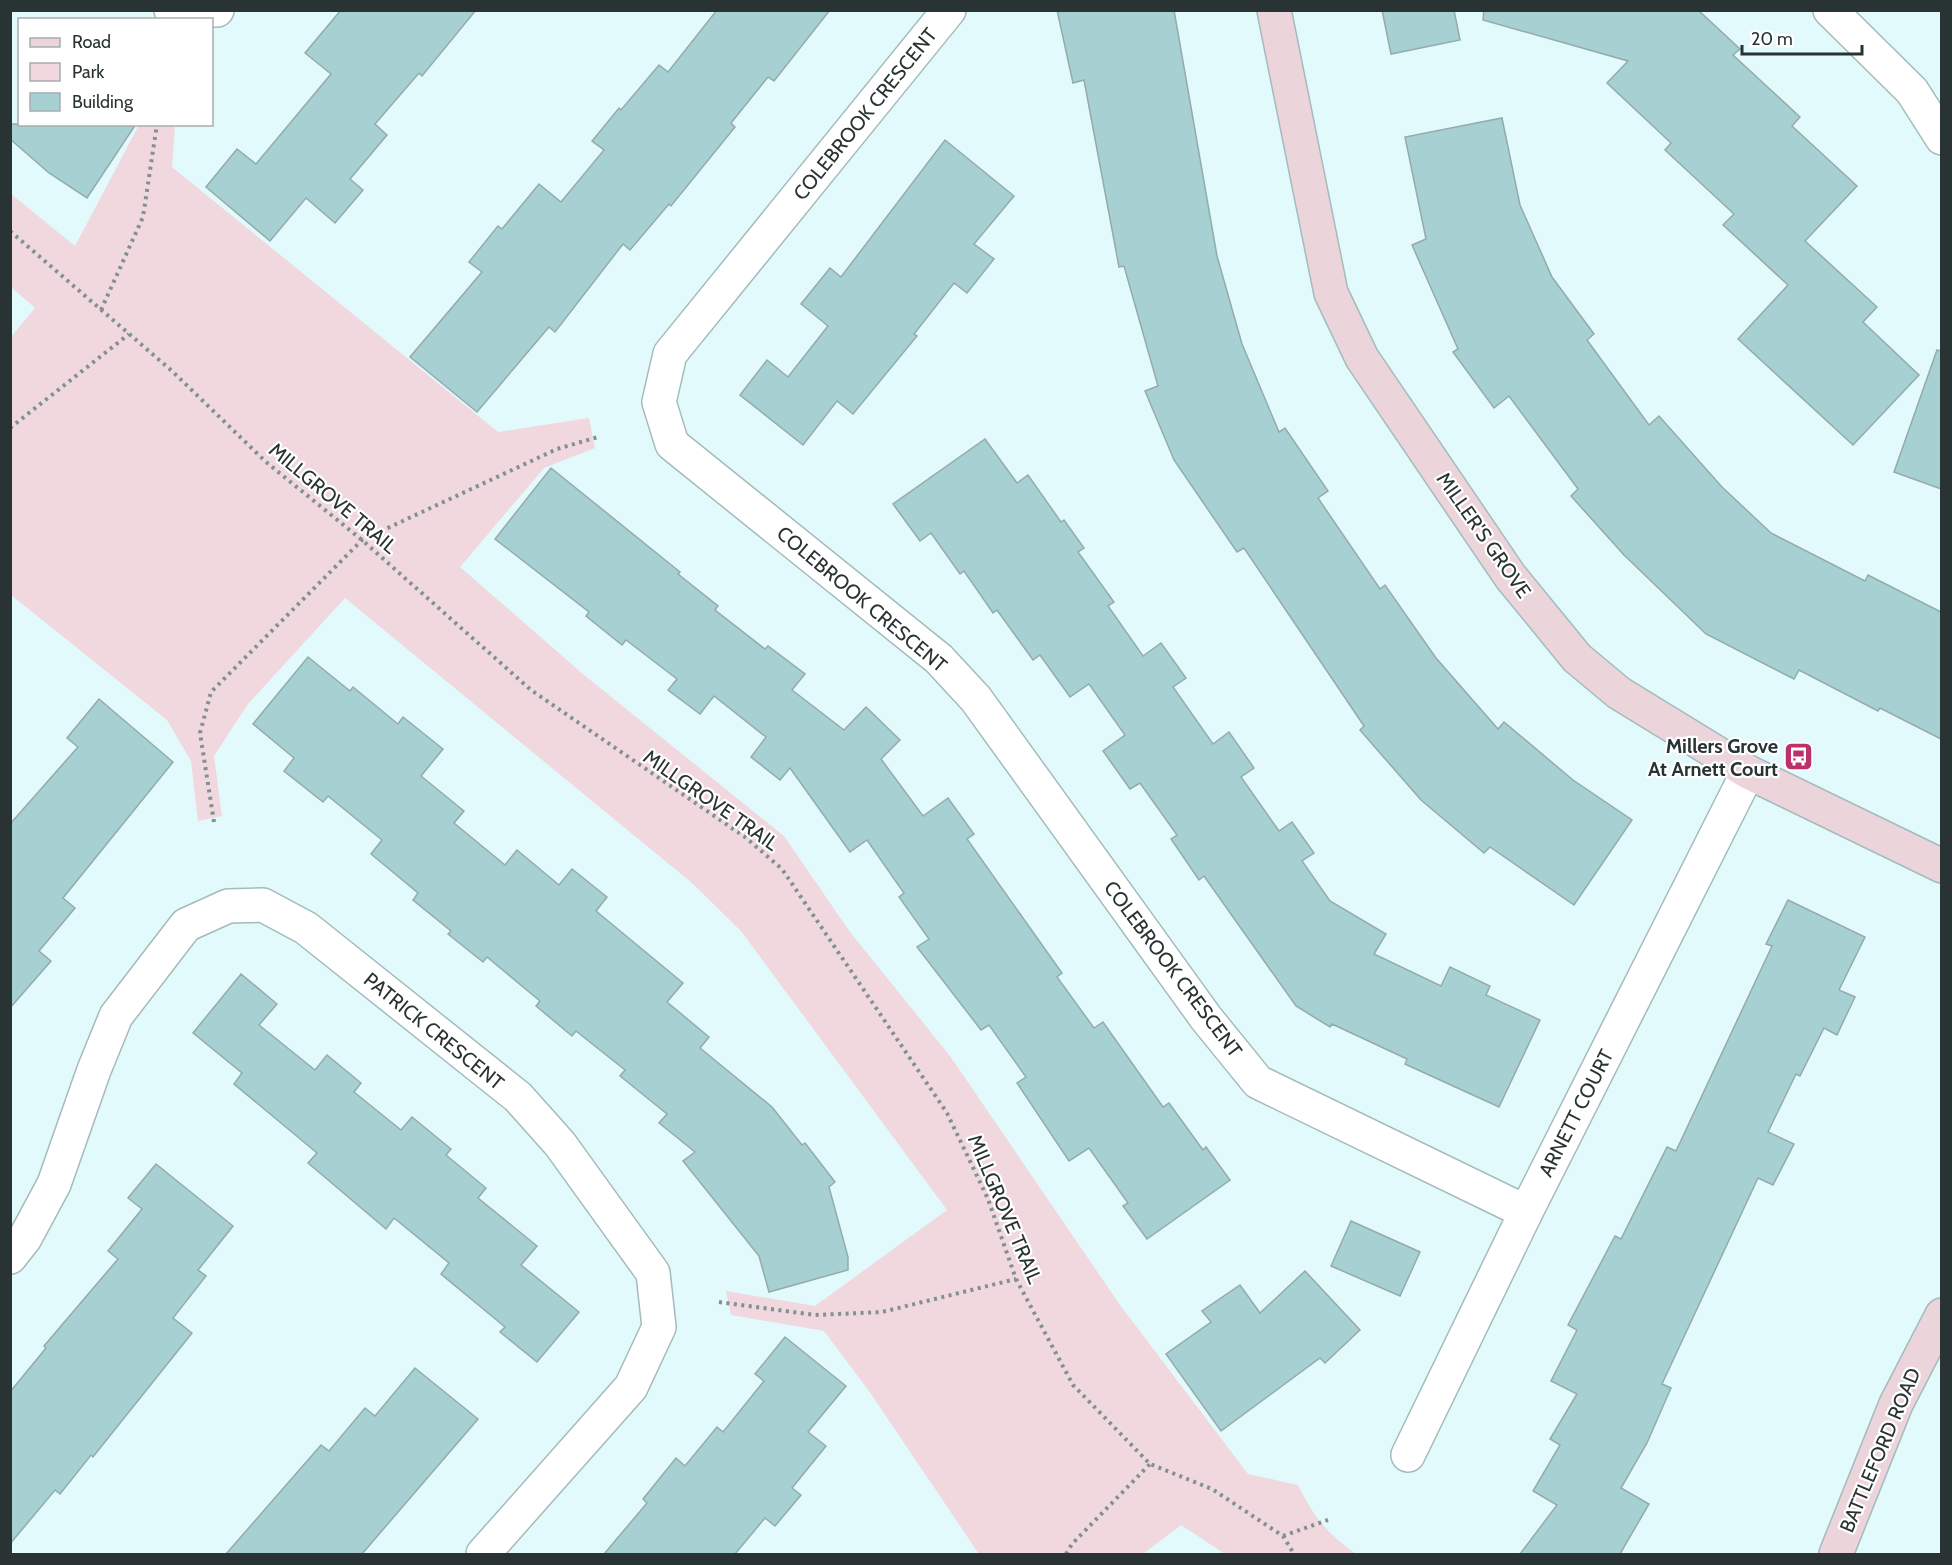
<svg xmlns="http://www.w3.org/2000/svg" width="1952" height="1565" font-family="Cabin,sans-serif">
<rect width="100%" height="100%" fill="#e2fafb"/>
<!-- green -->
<path fill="#f0d8de" d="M139 125H175L172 167 498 432 589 418 595 448 544 468 460 567 584 675 784 836 850 932 950 1056 1120 1305 1248 1474 1298 1485C1315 1519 1326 1532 1356 1554H1225L1181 1525 1143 1554H979L869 1391 824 1331 731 1315 726 1291 815 1306 947 1210 741 931 692 883 345 598 248 704 214 756 222 816 198 821 191 761 167 720 11 595V337L35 308 11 287V194L75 246Z"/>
<!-- building -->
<g fill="#a6d0d1" stroke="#94abac" stroke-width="1.5">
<polygon points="341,10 476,10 422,76 419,73 375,124 387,135 350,179 363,190 335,223 306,198 270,241 206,187 237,149 256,164 331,74 305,53"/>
<polygon points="717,10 830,10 774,81 768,77 731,123 735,127 671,206 669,204 630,250 623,244 555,332 549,327 477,412 410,357 482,272 469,262 498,226 502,229 539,184 561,202 604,150 592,141 619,108 621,110 659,65 668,72"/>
<polygon points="1057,10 1174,10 1217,256 1242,344 1279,432 1285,428 1328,491 1318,498 1380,589 1385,585 1436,658 1498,729 1504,722 1573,780 1632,820 1574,905 1490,847 1484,853 1421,800 1360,730 1364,726 1244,548 1237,552 1174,460 1145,391 1158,386 1124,266 1119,267 1084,80 1073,83"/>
<polygon points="1382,10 1454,10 1460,40 1391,54"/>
<polygon points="1484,10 1698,10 1740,49 1733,55 1800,117 1792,126 1857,186 1805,241 1877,307 1863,322 1919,375 1853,445 1738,339 1788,285 1723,225 1734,214 1665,150 1671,143 1607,83 1628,61 1483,20"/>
<polygon points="1502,118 1520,205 1552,277 1594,334 1587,340 1649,425 1659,416 1722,487 1771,533 1865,581 1868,575 1941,612 1941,739 1880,708 1878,711 1799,670 1794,679 1706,634 1624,555 1571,496 1578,489 1509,396 1494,408 1453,352 1458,349 1412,245 1426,239 1405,137"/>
<polygon points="10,124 136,124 87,198 49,173 10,139"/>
<polygon points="945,140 1014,196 974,244 994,259 967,293 954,283 914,334 917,336 853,414 837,401 803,445 740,395 767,360 788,377 828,326 801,304 830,268 841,277"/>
<polygon points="1937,350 1941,351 1941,489 1894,472"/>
<polygon points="985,439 1017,483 1028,475 1061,522 1064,520 1084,548 1078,552 1114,602 1108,606 1143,656 1161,643 1186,678 1173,687 1213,744 1229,732 1254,768 1241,777 1279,831 1292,822 1314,853 1302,861 1330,901 1386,934 1374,954 1441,986 1450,967 1490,986 1486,995 1540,1020 1499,1107 1405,1064 1407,1059 1332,1024 1330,1027 1296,1006 1204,876 1199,880 1171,839 1177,835 1140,783 1130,789 1103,751 1125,735 1089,684 1070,697 1040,655 1033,660 997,610 993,613 964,571 960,574 931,533 920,541 893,504"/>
<polygon points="551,468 680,572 678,574 718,606 715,610 765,649 768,646 805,674 792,690 844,730 866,707 900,740 881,759 923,816 948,798 974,834 967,839 1062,973 1057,977 1094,1028 1103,1022 1163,1107 1169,1103 1203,1150 1206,1147 1230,1180 1147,1239 1123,1206 1128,1203 1089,1148 1069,1161 1017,1083 1026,1077 989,1025 981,1030 917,947 929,939 899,897 904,893 867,840 850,852 790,768 780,780 751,757 766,737 714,696 700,714 668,690 677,679 626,640 622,645 586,616 589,612 495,539"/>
<polygon points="308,657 350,691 353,687 398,724 403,717 443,749 421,776 464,811 454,823 505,865 517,850 559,885 572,869 607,897 596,911 683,983 667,1002 709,1037 700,1048 772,1107 802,1145 805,1143 835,1182 829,1187 848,1257 848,1270 769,1292 759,1256 683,1161 695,1152 659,1123 667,1114 620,1076 625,1070 576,1031 572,1036 536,1006 540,1001 487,957 483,962 448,934 451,931 413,900 418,893 371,854 382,840 328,796 323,802 284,771 294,758 253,724"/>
<polygon points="99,699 173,762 63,898 75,908 39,951 51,961 10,1008 10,824 78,747 67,738"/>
<polygon points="1788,900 1865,937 1839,990 1855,997 1837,1035 1824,1028 1800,1076 1796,1074 1768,1132 1794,1144 1773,1185 1758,1178 1662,1384 1671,1388 1647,1443 1621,1488 1649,1504 1620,1554 1520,1554 1557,1505 1533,1491 1560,1445 1550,1439 1577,1394 1551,1381 1577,1330 1568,1325 1615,1236 1621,1239 1667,1147 1676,1151 1772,946 1766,944"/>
<polygon points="241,974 277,1004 259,1025 315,1070 327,1055 361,1083 354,1092 401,1130 412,1117 451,1149 446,1155 486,1188 478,1198 537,1246 521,1265 579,1312 537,1362 500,1332 505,1327 441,1274 449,1263 394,1218 386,1229 308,1163 317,1153 234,1084 242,1073 193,1033"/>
<polygon points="156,1164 233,1226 198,1270 206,1276 173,1318 192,1333 93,1457 91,1455 60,1494 55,1490 10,1544 10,1392 46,1348 44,1346 118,1259 108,1251 142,1209 128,1198"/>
<polygon points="1351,1221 1420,1252 1400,1296 1331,1266"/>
<polygon points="1305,1271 1360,1330 1325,1363 1320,1358 1221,1431 1166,1354 1211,1322 1202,1311 1240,1285 1260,1313"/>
<polygon points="785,1337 846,1386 808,1432 826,1446 792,1488 801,1495 775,1526 765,1518 735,1554 604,1554 647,1503 643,1499 676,1458 685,1466 717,1427 723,1432 764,1381 755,1374"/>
<polygon points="415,1368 478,1419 362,1554 226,1554 321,1445 329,1451 365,1408 375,1416"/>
</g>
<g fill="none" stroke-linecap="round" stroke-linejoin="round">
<defs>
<g id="street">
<polyline points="171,10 217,10"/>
<polyline points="949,10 670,354 659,402 672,444 939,659 976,699 1206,1018 1258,1082 1526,1212"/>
<polyline points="1830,10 1912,91 1942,138"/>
<polyline points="10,1257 25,1238 54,1184 94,1070 116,1016 186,925 228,906 263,905 306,928 518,1097 560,1144 653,1273 659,1327 631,1387 483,1554"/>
<polyline points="1408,1455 1526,1212 1748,772"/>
</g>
<g id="secondary">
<polyline points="1274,10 1331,293 1362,358 1510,576 1577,658 1619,693 1748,772 1942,866"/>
<polyline points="1836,1554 1896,1404 1942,1315"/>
</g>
</defs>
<!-- street casing -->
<use href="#street" stroke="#a4bbbc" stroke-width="36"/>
<!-- secondary casing -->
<use href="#secondary" stroke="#a4bbbc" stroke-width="36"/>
<!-- path -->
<g stroke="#819192" stroke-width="4" stroke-dasharray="3 4.5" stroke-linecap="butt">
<polyline points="10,231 172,371 266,462 362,540 531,690 745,837 782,869 947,1113 988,1199 1016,1279 1073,1385 1150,1464 1212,1489 1283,1536 1294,1554"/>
<polyline points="101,310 143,217 157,124"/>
<polyline points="10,428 129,334"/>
<polyline points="214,822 200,733 211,692 362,540 557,449 598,437"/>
<polyline points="719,1302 815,1315 882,1312 1016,1279"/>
<polyline points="1283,1536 1328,1520"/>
<polyline points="1066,1554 1072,1544 1150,1464"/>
</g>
<!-- street -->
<use href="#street" stroke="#fff" stroke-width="33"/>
<!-- secondary -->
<use href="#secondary" stroke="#ebd4da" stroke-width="33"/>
</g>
<!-- icons -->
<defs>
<symbol id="bus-square" viewBox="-11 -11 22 22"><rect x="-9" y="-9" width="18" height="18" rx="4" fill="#bc316a" stroke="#fff"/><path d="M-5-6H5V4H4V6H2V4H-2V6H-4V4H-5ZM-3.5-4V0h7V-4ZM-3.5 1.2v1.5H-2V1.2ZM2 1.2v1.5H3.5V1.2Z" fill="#fff"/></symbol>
</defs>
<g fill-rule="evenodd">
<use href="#bus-square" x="1782" y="740" width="33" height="33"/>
</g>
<g text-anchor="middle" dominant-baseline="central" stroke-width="4.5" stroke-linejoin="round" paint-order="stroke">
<!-- street labels -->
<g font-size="20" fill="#293333" stroke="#fff">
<text transform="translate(865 114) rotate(-51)">COLEBROOK CRESCENT</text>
<text transform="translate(333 498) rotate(40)">MILLGROVE TRAIL</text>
<text transform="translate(1484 535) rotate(55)">MILLER'S GROVE</text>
<text transform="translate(862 599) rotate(40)">COLEBROOK CRESCENT</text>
<text transform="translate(711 800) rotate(35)">MILLGROVE TRAIL</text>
<text transform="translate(1173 969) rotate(53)">COLEBROOK CRESCENT</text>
<text transform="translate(434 1031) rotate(39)">PATRICK CRESCENT</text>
<text transform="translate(1576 1113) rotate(-63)">ARNETT COURT</text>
<text transform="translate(1005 1209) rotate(67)">MILLGROVE TRAIL</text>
<text transform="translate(1880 1450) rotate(-67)">BATTLEFORD ROAD</text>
</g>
<!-- poi labels -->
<g font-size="20" font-weight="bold" fill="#293333" stroke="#fff" text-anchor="end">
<text x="1778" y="746">Millers Grove<tspan x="1778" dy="23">At Arnett Court</tspan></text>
</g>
</g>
<!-- border -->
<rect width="1952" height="1565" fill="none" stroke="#293333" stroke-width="24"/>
<!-- legend -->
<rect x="18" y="18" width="195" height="108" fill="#ffffff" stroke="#a9adad" stroke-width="1.5"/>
<rect x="30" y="38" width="30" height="9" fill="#ebd4da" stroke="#a9adad" stroke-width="1.5"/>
<text x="72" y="48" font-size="18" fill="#293333">Road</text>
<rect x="30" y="63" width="30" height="18" fill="#f0d8de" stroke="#a9adad" stroke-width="1.5"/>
<text x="72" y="78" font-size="18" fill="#293333">Park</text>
<rect x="30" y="93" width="30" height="18" fill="#a6d0d1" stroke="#a9adad" stroke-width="1.5"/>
<text x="72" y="108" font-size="18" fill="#293333">Building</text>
<!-- scale -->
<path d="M1742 45v9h120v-9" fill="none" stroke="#293333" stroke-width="3"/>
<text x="1751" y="45" font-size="18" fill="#293333" stroke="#ffffff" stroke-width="4.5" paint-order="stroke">20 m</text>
</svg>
